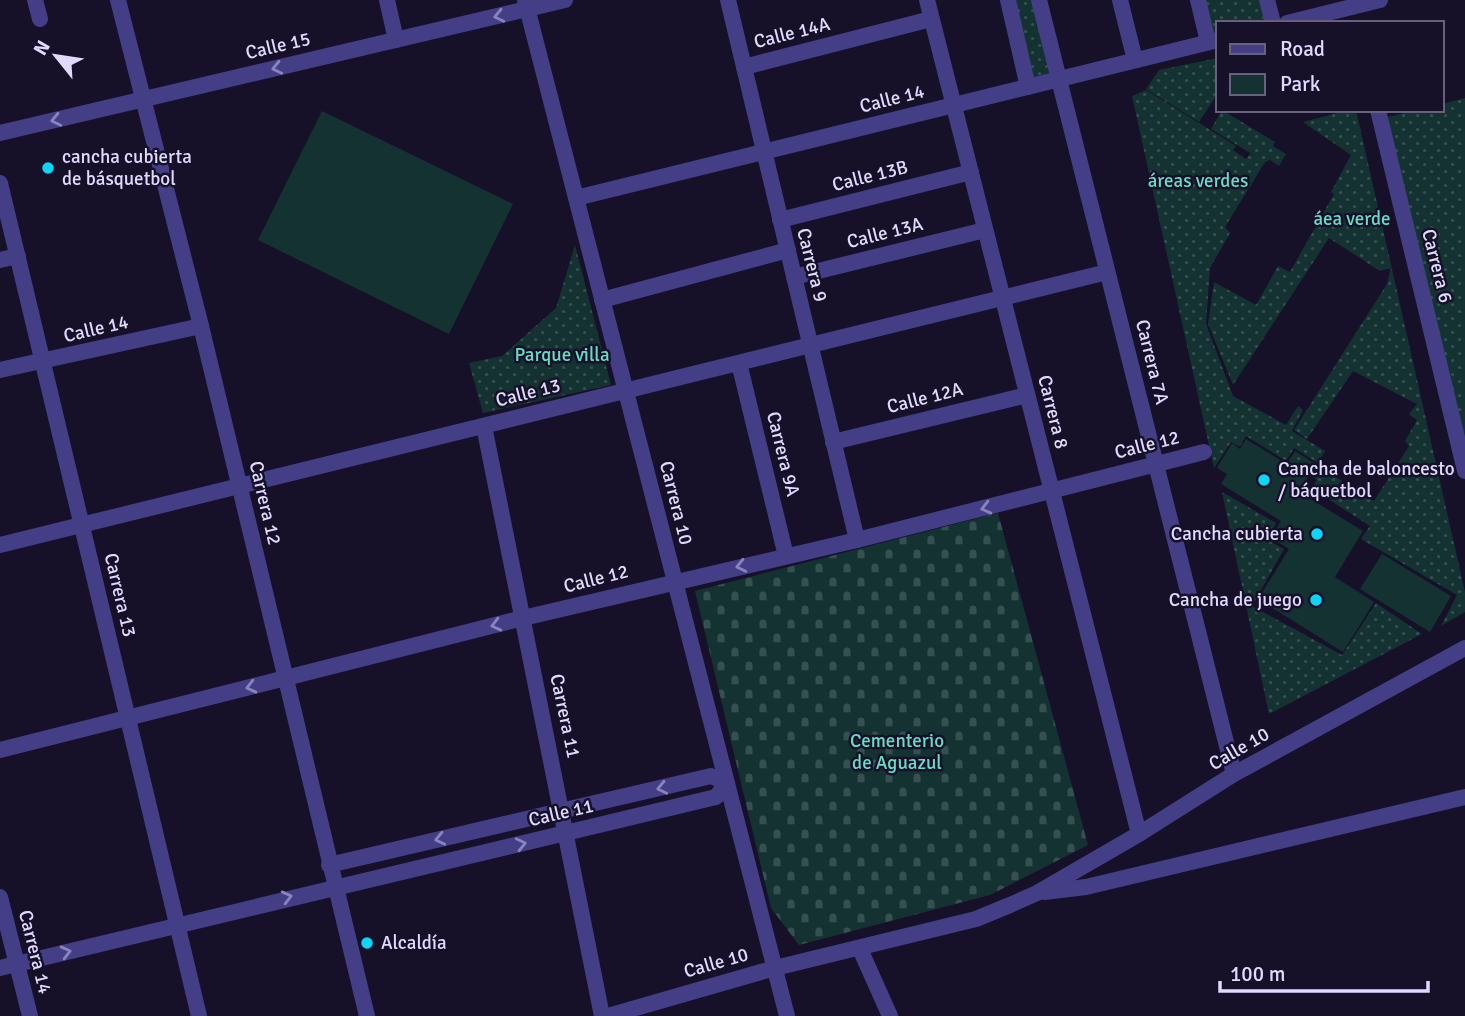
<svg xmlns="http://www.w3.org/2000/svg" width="1465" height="1016" font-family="Signika,sans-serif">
<defs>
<pattern id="green-dots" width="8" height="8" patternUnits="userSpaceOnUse" patternTransform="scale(1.75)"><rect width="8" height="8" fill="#143232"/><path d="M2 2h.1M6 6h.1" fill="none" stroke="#364f51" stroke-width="1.8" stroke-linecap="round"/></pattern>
<pattern id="cemetery-stones" width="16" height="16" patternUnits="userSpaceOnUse" patternTransform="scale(1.75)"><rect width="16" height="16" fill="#143232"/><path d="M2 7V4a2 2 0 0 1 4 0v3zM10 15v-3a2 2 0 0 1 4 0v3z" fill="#364f51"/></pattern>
</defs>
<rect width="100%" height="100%" fill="#161129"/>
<!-- green -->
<g fill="url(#green-dots)">
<polygon points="1010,0 1035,0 1053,78 1030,84"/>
<polygon points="1202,0 1261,0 1267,23 1218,23 1218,33 1210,34"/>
<polygon points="1218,58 1218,93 1199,122 1146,89 1159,70"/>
<polygon points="1146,90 1236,146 1233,150 1246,159 1250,154 1255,156 1211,129 1222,110 1275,142 1273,146 1286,154 1279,166 1270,160 1265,162 1225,227 1230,233 1210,268 1206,324 1233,396 1286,425 1298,406 1303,410 1292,431 1325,451 1318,463 1294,448 1286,461 1246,436 1240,447 1231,442 1214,468 1132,96"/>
<polygon points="1465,98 1465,441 1385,118 1415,110 1442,110 1442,104"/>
<polygon points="1349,110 1356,110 1465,592 1465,612 1441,626 1457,595 1361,539 1370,526 1311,488 1317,480 1288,462 1295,451 1374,501 1409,446 1405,441 1417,420 1409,414 1417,404 1353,371 1307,439 1294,430 1387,284 1391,268 1380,271 1329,238 1233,385 1208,324 1214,282 1256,305 1278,266 1290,272 1334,194 1331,192 1351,155 1303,122"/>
<polygon points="575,245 611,385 483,413 469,363 502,356 556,308"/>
<polygon points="1222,492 1276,523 1268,540 1284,549 1252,606 1342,655 1376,603 1422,634 1269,714"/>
</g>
<!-- cemetery -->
<polygon fill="url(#cemetery-stones)" points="998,513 1088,845 990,895 799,945 771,908 695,591"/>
<!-- pitch -->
<g fill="#143232">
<polygon points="322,111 513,204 449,334 258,240"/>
<polygon points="1246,439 1308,477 1299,492 1363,531 1335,577 1374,602 1343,652 1258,599 1289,549 1271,538 1281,521 1221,484 1227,474 1217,468 1232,443 1240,449"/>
<polygon points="1382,554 1451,596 1430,632 1360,589"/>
</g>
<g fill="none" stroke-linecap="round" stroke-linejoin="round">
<!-- minor -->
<g stroke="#443e86" stroke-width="16">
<polyline points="35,0 40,19"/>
<polyline points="118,0 201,326 367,1016"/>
<polyline points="387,0 396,40"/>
<polyline points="525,0 787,1016"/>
<polyline points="728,0 857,540"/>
<polyline points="927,0 1139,834"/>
<polyline points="1008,0 1028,87"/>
<polyline points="1039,0 1234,774"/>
<polyline points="1120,0 1135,60"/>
<polyline points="1198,0 1208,42"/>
<polyline points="1267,0 1273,23"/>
<polyline points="1287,23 1380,0"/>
<polyline points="744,67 931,19"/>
<polyline points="1378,110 1465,471"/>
<polyline points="0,133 565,0"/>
<polyline points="0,183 199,1016"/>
<polyline points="576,198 1218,40"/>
<polyline points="780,220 971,172"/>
<polyline points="0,260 18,256"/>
<polyline points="794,277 985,230"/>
<polyline points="602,300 788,250"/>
<polyline points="739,363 786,556"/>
<polyline points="0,370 201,326"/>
<polyline points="484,426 602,1016"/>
<polyline points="833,442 1027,395"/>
<polyline points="0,545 1107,272"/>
<polyline points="0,750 523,618 857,540 1204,452"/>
<polyline points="1044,892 1086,887 1465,797"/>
<polyline points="0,897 30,1016"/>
<polyline points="860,949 890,1016"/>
<polyline points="0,968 716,797 727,783 711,776 329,865"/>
<polyline points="608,1016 775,968 976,919 1010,905 1037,893 1139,834 1234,774 1465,648"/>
</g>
</g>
<!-- one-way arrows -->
<defs><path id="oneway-chevron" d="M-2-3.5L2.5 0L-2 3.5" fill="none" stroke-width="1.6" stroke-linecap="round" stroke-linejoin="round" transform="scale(1.75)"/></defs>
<g stroke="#8a84bc">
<use href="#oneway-chevron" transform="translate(499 16) rotate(167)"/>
<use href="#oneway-chevron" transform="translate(277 68) rotate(167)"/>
<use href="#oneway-chevron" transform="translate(56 120) rotate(167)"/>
<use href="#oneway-chevron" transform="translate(986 508) rotate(166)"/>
<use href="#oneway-chevron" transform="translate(741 566) rotate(167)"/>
<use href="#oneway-chevron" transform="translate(496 625) rotate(166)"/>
<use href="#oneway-chevron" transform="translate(251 687) rotate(166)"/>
<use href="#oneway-chevron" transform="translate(662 788) rotate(167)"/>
<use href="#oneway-chevron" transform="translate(440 839) rotate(167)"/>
<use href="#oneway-chevron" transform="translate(521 844) rotate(-13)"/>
<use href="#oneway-chevron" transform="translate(287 897) rotate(-14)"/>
<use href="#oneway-chevron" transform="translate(66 952) rotate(-14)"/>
</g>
<!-- markers -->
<g fill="#0dd5f7" stroke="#161129" stroke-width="2.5">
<circle cx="48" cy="168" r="7"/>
<circle cx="1264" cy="480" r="7"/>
<circle cx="1317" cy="534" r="7"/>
<circle cx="1316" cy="600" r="7"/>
<circle cx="367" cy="943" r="7"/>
</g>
<g text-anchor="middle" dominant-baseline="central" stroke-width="5" stroke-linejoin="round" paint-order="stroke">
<!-- street labels -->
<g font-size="19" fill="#e0dafe" stroke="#161129">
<text transform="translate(792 33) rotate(-14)">Calle 14A</text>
<text transform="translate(278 46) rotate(-13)">Calle 15</text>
<text transform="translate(892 99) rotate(-14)">Calle 14</text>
<text transform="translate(870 176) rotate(-14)">Calle 13B</text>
<text transform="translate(885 233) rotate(-14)">Calle 13A</text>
<text transform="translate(812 265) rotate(76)">Carrera 9</text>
<text transform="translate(1437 266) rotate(76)">Carrera 6</text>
<text transform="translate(96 329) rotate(-13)">Calle 14</text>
<text transform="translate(1152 362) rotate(76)">Carrera 7A</text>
<text transform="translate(528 393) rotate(-14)">Calle 13</text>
<text transform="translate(925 398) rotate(-14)">Calle 12A</text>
<text transform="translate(1053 412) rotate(76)">Carrera 8</text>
<text transform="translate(1147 445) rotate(-14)">Calle 12</text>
<text transform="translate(783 454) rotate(76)">Carrera 9A</text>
<text transform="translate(265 503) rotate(77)">Carrera 12</text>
<text transform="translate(676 503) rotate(76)">Carrera 10</text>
<text transform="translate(596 579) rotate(-14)">Calle 12</text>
<text transform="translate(120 595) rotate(77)">Carrera 13</text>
<text transform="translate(565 716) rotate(78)">Carrera 11</text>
<text transform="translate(1239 749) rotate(-30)">Calle 10</text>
<text transform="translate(561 813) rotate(-13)">Calle 11</text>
<text transform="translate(35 952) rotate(76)">Carrera 14</text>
<text transform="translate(716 963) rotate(-16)">Calle 10</text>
</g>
<!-- poi labels -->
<g font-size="19" fill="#e0dafe" stroke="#161129" text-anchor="start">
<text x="62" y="157">cancha cubierta<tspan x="62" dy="22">de básquetbol</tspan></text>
<text x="1278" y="469">Cancha de baloncesto<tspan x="1278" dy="22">/ báquetbol</tspan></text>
<text x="1303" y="534" text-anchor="end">Cancha cubierta</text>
<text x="1302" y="600" text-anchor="end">Cancha de juego</text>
<text x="381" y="943">Alcaldía</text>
</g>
<!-- park labels -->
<g font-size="19" fill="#67ddc5" stroke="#161129">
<text x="1198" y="181">áreas verdes</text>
<text x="1352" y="219">áea verde</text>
<text x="562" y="355">Parque villa</text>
<text x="897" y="741">Cementerio<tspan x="897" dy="22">de Aguazul</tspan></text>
</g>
</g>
<!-- legend -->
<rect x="1216" y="21" width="228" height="91" fill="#161129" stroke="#67617e" stroke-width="2"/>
<rect x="1230" y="44" width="35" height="10" fill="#443e86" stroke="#67617e" stroke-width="2"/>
<text x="1280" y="56" font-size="21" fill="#e0dafe">Road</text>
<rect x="1230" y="74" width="35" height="21" fill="#143232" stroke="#67617e" stroke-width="2"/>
<text x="1280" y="91" font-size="21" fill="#e0dafe">Park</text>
<!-- north arrow -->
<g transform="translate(56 56) rotate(300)" stroke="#161129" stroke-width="5" paint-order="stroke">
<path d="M0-5L12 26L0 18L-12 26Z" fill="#e0dafe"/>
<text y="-10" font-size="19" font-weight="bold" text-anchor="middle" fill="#e0dafe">N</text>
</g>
<!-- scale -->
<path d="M1220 981v10h208v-10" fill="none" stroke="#e0dafe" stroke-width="3.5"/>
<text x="1230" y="981" font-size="21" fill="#e0dafe" stroke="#161129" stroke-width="5" paint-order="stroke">100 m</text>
</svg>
